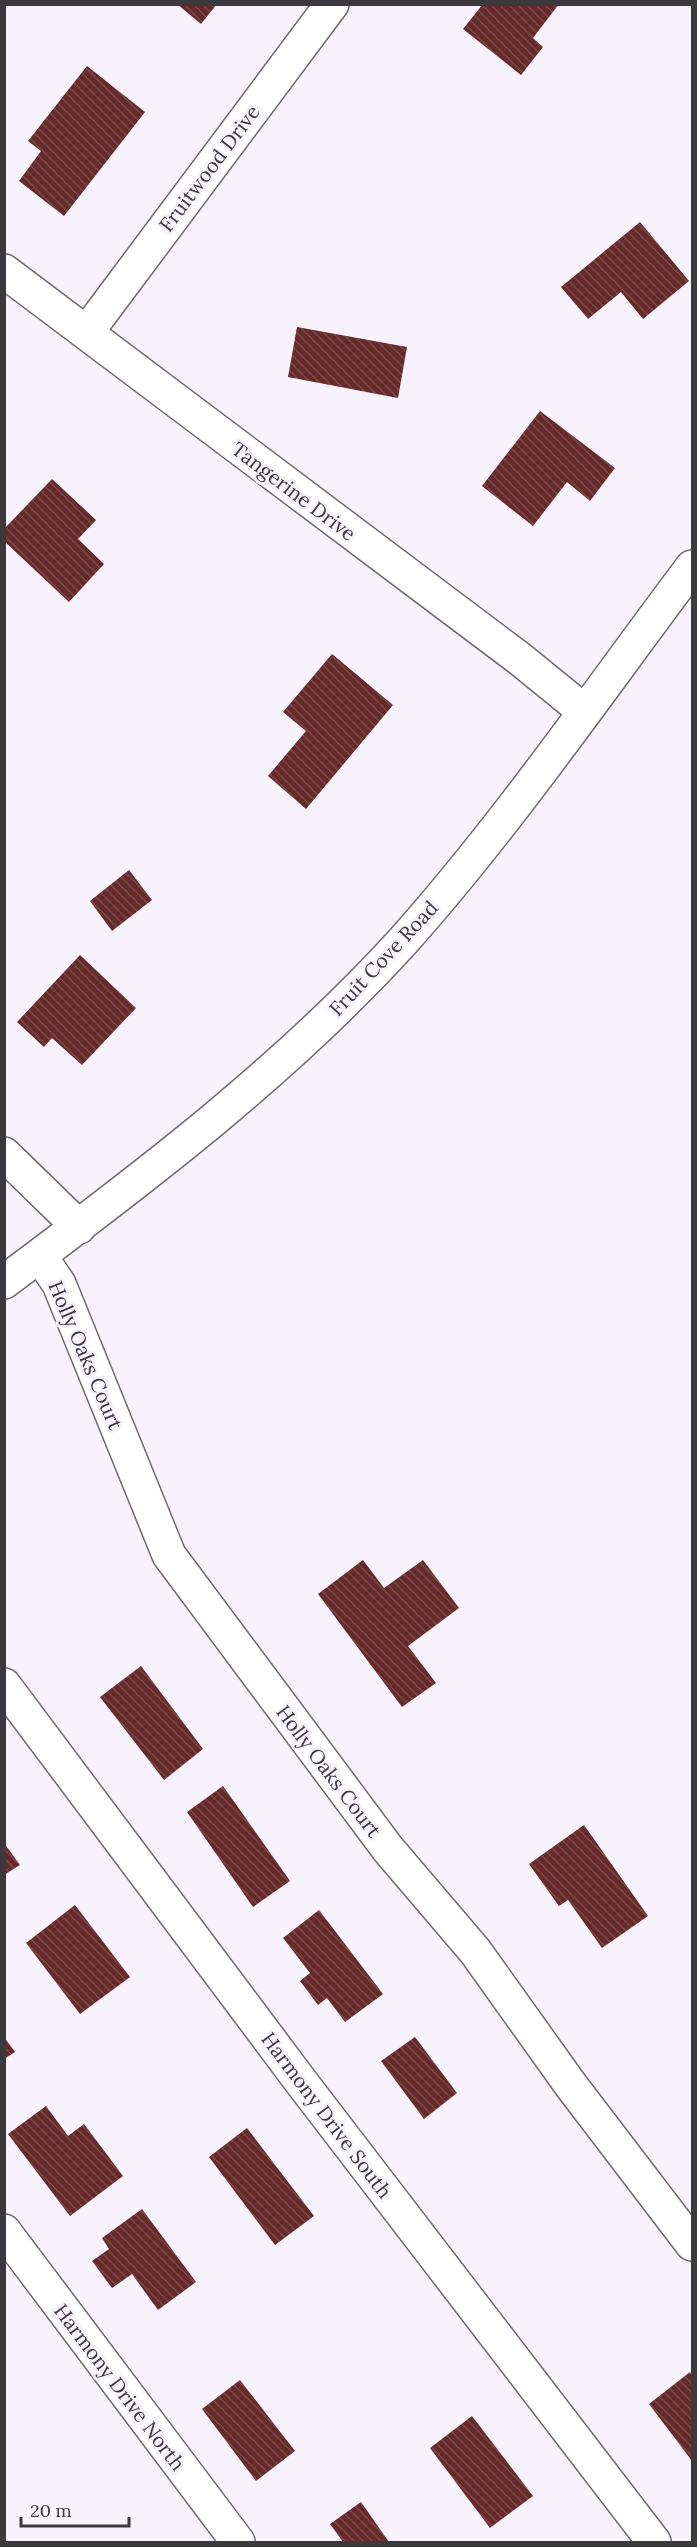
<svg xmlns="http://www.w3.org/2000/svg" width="697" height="2547" font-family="Lora,serif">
<defs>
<pattern id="building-back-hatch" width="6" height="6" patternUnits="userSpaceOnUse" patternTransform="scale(1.5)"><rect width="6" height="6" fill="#672a2a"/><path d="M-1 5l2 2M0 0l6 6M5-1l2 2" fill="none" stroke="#7a4949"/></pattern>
</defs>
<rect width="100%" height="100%" fill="#f8f2fc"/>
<!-- building -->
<g fill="url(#building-back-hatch)">
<polygon points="177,4 217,4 201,24"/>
<polygon points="483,4 559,4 533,38 543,47 521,75 463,29"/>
<polygon points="87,66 145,112 64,216 19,181 41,151 28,141"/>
<polygon points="640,222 689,281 643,319 621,292 588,319 561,287"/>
<polygon points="297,327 407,347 398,398 288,377"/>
<polygon points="540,411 615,468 590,501 567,482 533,526 482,486"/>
<polygon points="52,479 96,520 78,539 104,564 69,602 4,541 4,529"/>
<polygon points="332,654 393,705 306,809 268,776 306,731 283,712"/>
<polygon points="129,870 152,900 112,931 90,901"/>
<polygon points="80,955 136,1008 82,1065 52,1038 44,1047 17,1022"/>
<polygon points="363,1560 384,1588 423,1560 459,1608 408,1646 436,1683 402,1707 318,1594"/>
<polygon points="141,1666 203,1749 164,1780 100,1697"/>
<polygon points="223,1786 290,1881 253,1907 187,1812"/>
<polygon points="584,1825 648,1916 602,1948 568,1900 559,1906 529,1864"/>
<polygon points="4,1843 20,1865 4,1875"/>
<polygon points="75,1905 130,1977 80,2014 26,1943"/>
<polygon points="319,1910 383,1994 345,2022 327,1998 318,2005 300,1981 310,1973 283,1938"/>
<polygon points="4,2037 15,2052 4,2059"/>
<polygon points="415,2037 457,2093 424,2119 381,2061"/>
<polygon points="46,2106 68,2136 84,2124 123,2176 70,2216 8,2134"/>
<polygon points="247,2128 314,2216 275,2245 209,2157"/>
<polygon points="142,2209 196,2282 158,2310 132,2274 112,2288 92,2261 109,2249 102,2238"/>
<polygon points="690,2372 692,2376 692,2461 649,2404"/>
<polygon points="240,2380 295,2451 256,2481 202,2409"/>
<polygon points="472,2416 533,2496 490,2528 430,2448"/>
<polygon points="361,2502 389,2542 343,2542 330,2524"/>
</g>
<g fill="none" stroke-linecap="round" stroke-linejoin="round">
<defs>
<g id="minor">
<polyline points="4,271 520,659 584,711"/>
<polyline points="87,332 332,4"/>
<polyline points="4,1154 79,1227"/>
<polyline points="40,1256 59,1284 169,1555 388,1849 475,1951 570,2084 692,2244"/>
<polyline points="4,1685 302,2083 654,2542"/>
<polyline points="4,2231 238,2542"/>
</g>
<path id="tertiary" d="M4 1282C145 1177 286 1070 404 940 508 823 598 692 692 567"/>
</defs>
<!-- minor casing -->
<use href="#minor" stroke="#6e6971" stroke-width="36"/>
<!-- tertiary casing -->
<use href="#tertiary" stroke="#6e6971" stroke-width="36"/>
<!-- minor -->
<use href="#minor" stroke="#fff" stroke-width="33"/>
<!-- tertiary -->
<use href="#tertiary" stroke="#fff" stroke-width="33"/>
</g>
<g text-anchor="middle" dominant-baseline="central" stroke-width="6" stroke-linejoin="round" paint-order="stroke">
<!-- street labels -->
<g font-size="20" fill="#3b393d" stroke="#f8f2fc">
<text transform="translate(209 168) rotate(-53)">Fruitwood Drive</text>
<text transform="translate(294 491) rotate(37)">Tangerine Drive</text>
<text transform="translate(383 958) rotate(-47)">Fruit Cove Road</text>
<text transform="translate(86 1355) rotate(67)">Holly Oaks Court</text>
<text transform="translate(329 1771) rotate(53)">Holly Oaks Court</text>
<text transform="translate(327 2115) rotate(53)">Harmony Drive South</text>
<text transform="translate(120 2387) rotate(53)">Harmony Drive North</text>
</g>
</g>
<!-- border -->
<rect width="697" height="2547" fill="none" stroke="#3b393d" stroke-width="12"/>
<!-- scale -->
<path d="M21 2517v9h108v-9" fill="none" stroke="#3b393d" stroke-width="3"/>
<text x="30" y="2517" font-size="18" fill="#3b393d" stroke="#f8f2fc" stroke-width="4.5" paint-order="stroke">20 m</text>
</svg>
